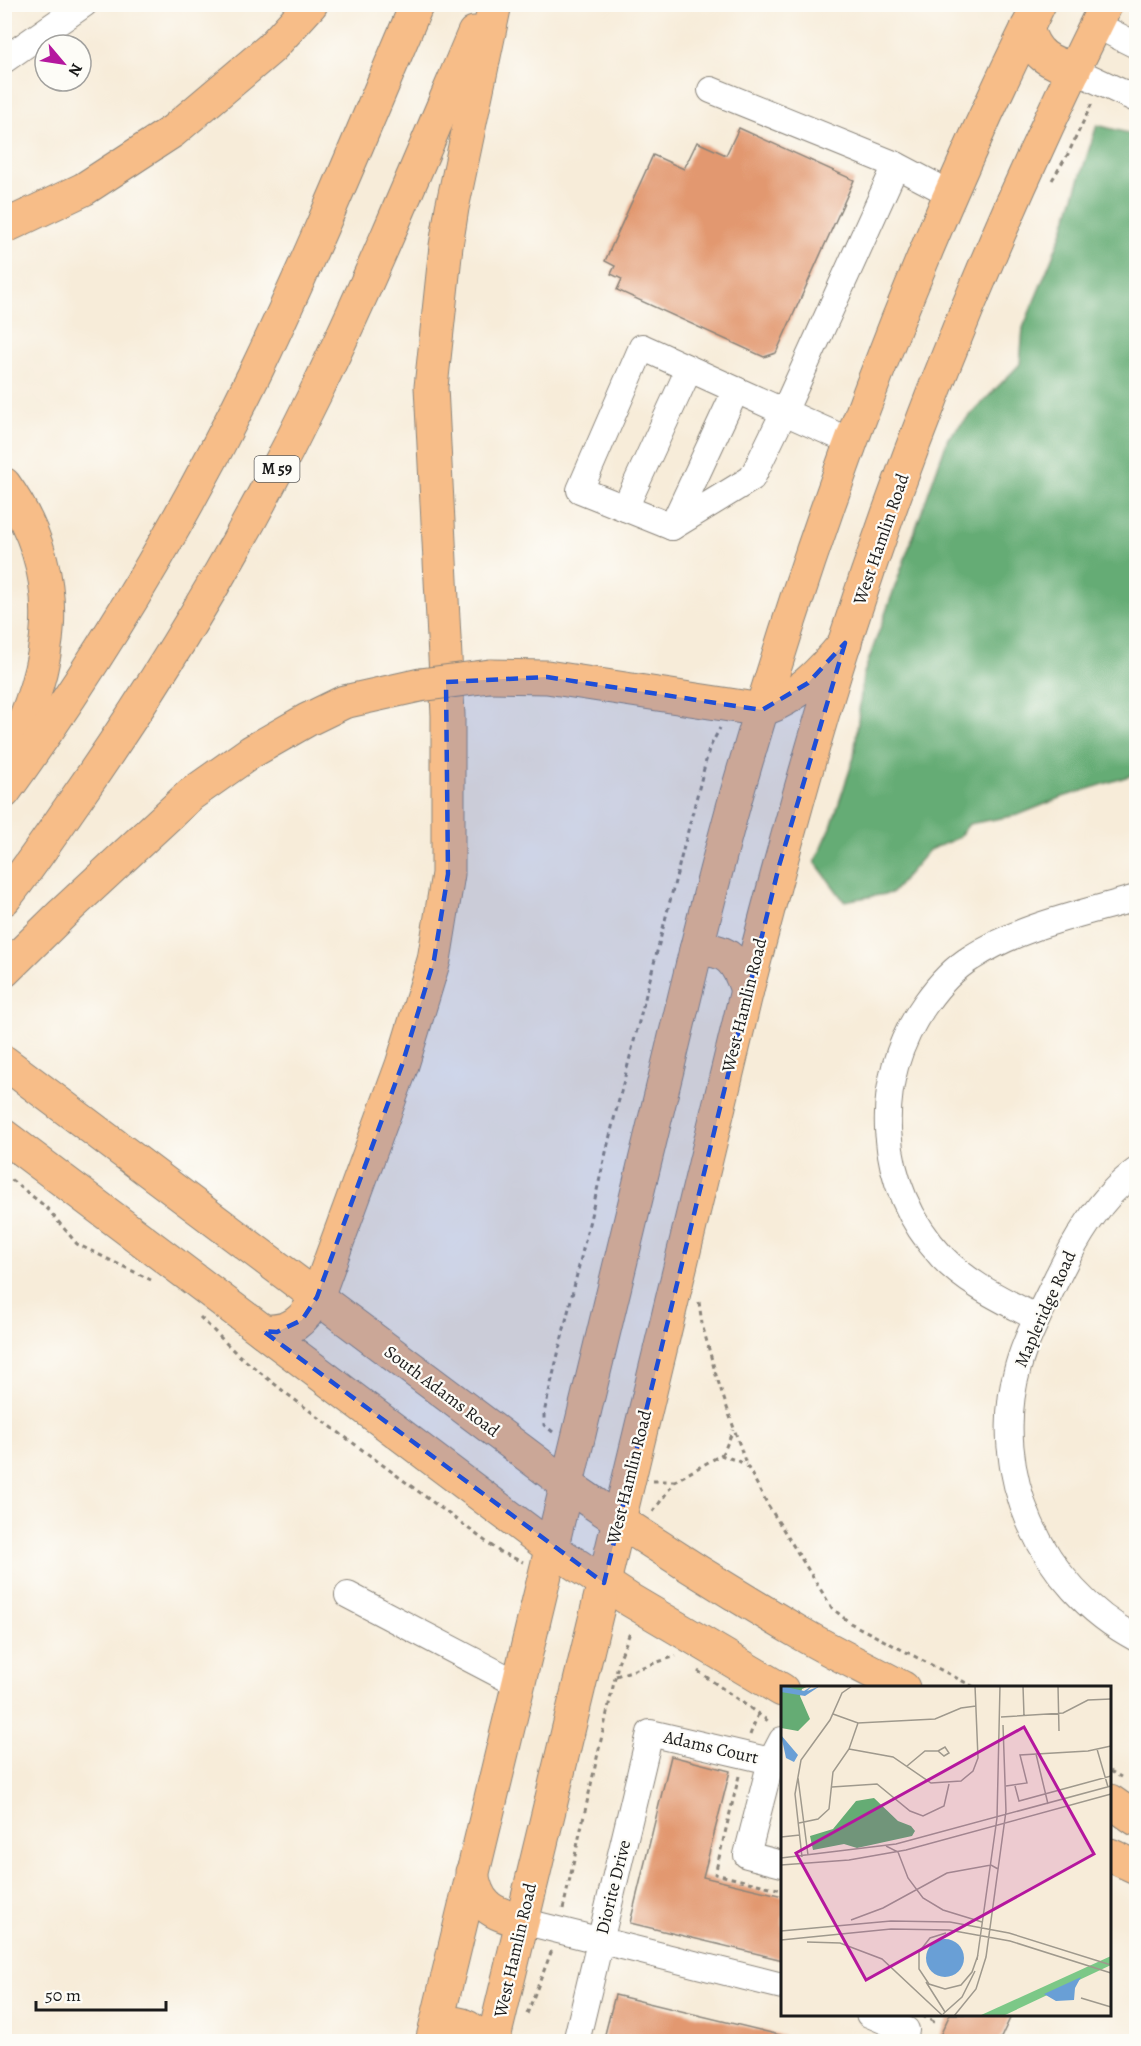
<svg xmlns="http://www.w3.org/2000/svg" width="1141" height="2046" font-family="Alegreya,serif">
<rect width="100%" height="100%" fill="#fdfcf7"/>
<filter id="ink" filterUnits="userSpaceOnUse"><feTurbulence type="fractalNoise" baseFrequency=".0167" numOctaves="2"/><feDisplacementMap in="SourceGraphic" scale="12" xChannelSelector="R" yChannelSelector="G"/><feConvolveMatrix kernelMatrix="1 2 1 2 8 2 1 2 1" color-interpolation-filters="sRGB"/></filter>
<filter id="wash" filterUnits="userSpaceOnUse"><feTurbulence type="fractalNoise" baseFrequency=".008" numOctaves="4" result="noise"/><feDisplacementMap in="SourceGraphic" scale="24" xChannelSelector="R" yChannelSelector="G"/><feGaussianBlur stdDeviation="1.35" result="paint"/><feColorMatrix in="noise" values="0 0 0 0 0 0 0 0 0 0 0 0 0 0 0 0 0 1.4 0 .05"/><feComposite in="paint" operator="in"/></filter>
<g filter="url(#wash)">
<rect width="100%" height="100%" fill="#f7ecd9"/>
<!-- forest -->
<polygon fill="#65ac74" stroke="#406448" stroke-width="1.5" points="1097,125 1136,135 1136,774 1063,797 1018,815 969,824 958,838 929,850 892,893 844,901 815,862 831,827 854,757 863,676 948,438 1020,364 1023,328 1061,236"/>
<g id="blocks">
<!-- building -->
<g fill="#e2986f">
<polygon points="739,128 854,180 776,353 764,357 617,290 622,279 611,274 615,266 605,261 653,155 684,169 697,142 726,155"/>
<polygon points="671,1756 730,1771 703,1877 783,1896 783,1960 630,1923"/>
<polygon points="615,1995 784,2036 783,2042 603,2042"/>
<polygon points="950,2014 1012,2014 999,2042 937,2042"/>
</g>
</g>
</g>
<g filter="url(#ink)">
<use href="#blocks" fill-opacity="0" stroke="#8a847a" stroke-width="1.5"/>
<g fill="none" stroke-linecap="round" stroke-linejoin="round">
<defs>
<g id="minor">
<polyline points="1096,25 1136,45"/>
<polyline points="4,60 84,4"/>
<polyline points="1074,70 1136,99"/>
<polyline points="711,90 896,165 951,194"/>
<path d="M852 442C781 411 712 379 642 347L580 490 672 527 752 478 784 412 896 165"/>
<polyline points="625,508 689,369"/>
<polyline points="672,527 736,390"/>
<path d="M1136 1171C1098 1199 1074 1242 1054 1284 1041 1311 1026 1338 1018 1367 988 1472 1041 1588 1136 1638"/>
<path d="M1037 1318C1003 1300 969 1285 942 1257 877 1187 869 1081 926 1003 938 986 953 969 971 958 1020 926 1081 914 1136 898"/>
<polyline points="348,1595 518,1684"/>
<polyline points="782,1740 771,1761 747,1855 782,1864"/>
<polyline points="522,1921 782,1986"/>
<polyline points="869,2014 906,2030"/>
<polyline points="576,2042 650,1733 771,1761"/>
</g>
<g id="major">
<path d="M1027 28C1035 56 1048 61 1074 70"/>
<path d="M696 950C728 948 737 961 747 990"/>
<path d="M4 1062 567 1485C642 1537 719 1586 798 1632 832 1652 868 1669 903 1688"/>
<polyline points="4,1136 551,1548 630,1600 782,1690"/>
<polyline points="1110,1801 1136,1819"/>
<polyline points="1110,1855 1136,1867"/>
<path d="M472 1872C477 1906 491 1913 522 1921"/>
<path d="M436 2026C455 2019 470 2024 482 2042"/>
<path d="M432 2042 696 950C711 890 726 829 744 769 820 507 917 249 1039 4"/>
<path d="M493 2042 747 990C777 873 808 758 844 644 914 425 1003 211 1106 4"/>
</g>
<g id="highway">
<polyline points="4,227 84,189 173,131 271,48 311,4"/>
<path d="M4 484C70 576 54 669 4 764"/>
<path d="M490 676 547 677 762 710C797 698 822 671 845 643"/>
<path d="M4 792C101 658 186 515 258 367 315 248 365 125 417 4"/>
<path d="M4 899C29 868 51 835 74 802 165 672 247 535 316 392 373 274 423 153 474 33"/>
<polyline points="4,971 62,914 190,795 251,752 307,720 344,702 420,685"/>
<path d="M263 1331C291 1333 304 1321 317 1297L402 1065 434 960 448 874V715L431 387 446 246 452 208 495 4"/>
</g>
</defs>
<!-- minor casing -->
<use href="#minor" stroke="#8a847a" stroke-width="28"/>
<!-- major casing -->
<use href="#major" stroke="#8a847a" stroke-width="35"/>
<!-- highway casing -->
<use href="#highway" stroke="#8a847a" stroke-width="35"/>
<!-- path -->
<g stroke="#8a847a" stroke-width="3" stroke-dasharray="4.5 4.5" stroke-linecap="butt">
<polyline points="1133,20 1136,12"/>
<polyline points="1052,180 1068,154 1093,101"/>
<polyline points="4,1174 46,1207 77,1244 151,1280"/>
<polyline points="699,1302 702,1324 716,1375 746,1464 768,1505 832,1608 850,1623 976,1688"/>
<polyline points="200,1317 236,1353 287,1394 500,1552 523,1562"/>
<polyline points="553,1432 544,1425 544,1413 613,1123 709,749 720,728"/>
<polyline points="721,1455 725,1449 733,1430"/>
<polyline points="653,1481 675,1481"/>
<polyline points="653,1512 675,1481 721,1455 746,1464"/>
<polyline points="698,1671 771,1723"/>
<polyline points="616,1676 676,1656"/>
<polyline points="750,1735 758,1714"/>
<polyline points="1110,1771 1121,1777"/>
<polyline points="739,1776 715,1874 782,1890"/>
<polyline points="563,1909 619,1660 631,1630"/>
<polyline points="527,2014 552,1950"/>
<polyline points="922,2016 936,2023"/>
</g>
<!-- minor -->
<use href="#minor" stroke="#fff" stroke-width="26"/>
<!-- major -->
<use href="#major" stroke="#f7bd88" stroke-width="33"/>
<!-- highway -->
<use href="#highway" stroke="#f7bd88" stroke-width="33"/>
<defs>
<polyline id="highway-bridge" points="420,685 490,676"/>
</defs>
<!-- highway-bridge casing -->
<use href="#highway-bridge" stroke="#8a847a" stroke-width="35" stroke-linecap="butt"/>
<!-- highway-bridge -->
<use href="#highway-bridge" stroke="#f7bd88" stroke-width="33"/>
</g>
</g>
<!-- marked area -->
<path fill="#1d4ed8" fill-opacity="0.2" stroke="#1d4ed8" stroke-width="4.5" stroke-dasharray="12 8" stroke-linejoin="round" d="M845 643 779 866 604 1583 263 1331 277 1332 302 1320 317 1297 402 1065 434 960 448 874 446 682 547 677 762 710 808 683Z"/>
<g text-anchor="middle" dominant-baseline="central" stroke-width="4.5" stroke-linejoin="round" paint-order="stroke">
<!-- shield labels -->
<rect fill="#fdfcf7" stroke="#605f5e" stroke-width="1.5" x="254.5" y="456" width="45" height="26" rx="4.5"/>
<g font-size="16" font-weight="bold" fill="#1c1c1c">
<text x="277" y="469">M 59</text>
</g>
<!-- street labels -->
<g font-size="18" fill="#1c1c1c" stroke="#fdfcf7">
<text transform="translate(881 539) rotate(-71)">West Hamlin Road</text>
<text transform="translate(744 1005) rotate(-76)">West Hamlin Road</text>
<text transform="translate(1045 1309) rotate(-66)">Mapleridge Road</text>
<text transform="translate(442 1391) rotate(37)">South Adams Road</text>
<text transform="translate(629 1477) rotate(-76)">West Hamlin Road</text>
<text transform="translate(711 1747) rotate(13)">Adams Court</text>
<text transform="translate(613 1887) rotate(-76)">Diorite Drive</text>
<text transform="translate(515 1950) rotate(-77)">West Hamlin Road</text>
</g>
</g>
<!-- overview -->
<g transform="translate(781 1686)">
<rect width="330" height="330" fill="#f7ecd9"/>
<path d="M330 270V279L222 330H198Z" fill="#7cc887"/>
<path d="M0 0H28L21 3 19 10 29 33 17 45 0 42ZM93 112 117 135 130 140 134 145 131 150 76 162 63 158 32 164 29 150 52 143 75 115Z" fill="#65ac74"/>
<path d="M0 0 23 5 31 0 26 5 39 0 24 10 0 6ZM0 49 17 69 13 76 5 72ZM145 272a19 19 0 1 1 38 0a19 19 0 1 1-38 0ZM300 291 294 302 293 314 275 315 263 308Z" fill="#699fd6"/>
<path fill="none" stroke="#9f998d" stroke-width="1.5" d="M242 0 243 30M277 0 278 45M52 28 77 37 154 33 180 22 195 20M220 31 282 27 307 14 330 13M68 63 112 71 150 97 180 95 192 85 197 72 194 0M316 63 327 101M255 68 267 118M126 80 144 65H157L163 70 168 67 164 61 157 65M17 92 27 169M225 100 246 97 239 69 307 65 330 60M234 100 238 115 330 90M51 101 96 98 129 125 142 130 163 120 168 98M18 137 37 133 48 123 52 86 68 63 77 37M0 151 19 149M105 160 117 166 127 192 142 212 162 224 201 236M21 171 14 108 20 74 49 34 61 7 71 0M0 172 115 158 330 100M0 179 68 174 125 164 330 108M70 234 102 222 166 187 210 179 217 183M0 245 110 235 169 236 228 247 330 279M165 247 149 252 138 266V283L148 298 164 303 180 299 191 286 197 269M0 254 110 243 168 244 229 255 330 287M26 256 59 257 101 273 162 330M196 274 216 132 219 0M145 296 164 326M300 312 330 321M162 328 181 311 194 285M173 330 195 303 205 271 225 125 222 39"/>
<path fill="#b5179e" fill-opacity="0.15" stroke="#b5179e" stroke-width="3" d="M243 41 313 168 85 294 15 167Z"/>
<rect width="330" height="330" fill="none" stroke="#1c1c1c" stroke-width="3"/>
</g>
<!-- margin -->
<rect width="1141" height="2046" fill="none" stroke="#fdfcf7" stroke-width="24"/>
<!-- north arrow -->
<g transform="translate(63 63) rotate(119)"><circle r="28" fill="#fdfcf7" stroke="#a3a29f" stroke-width="1.5"/>
<path d="M0-4.5L10 22L0 15L-10 22Z" fill="#b5179e"/>
<text y="-9" font-size="16" font-weight="bold" text-anchor="middle" fill="#1c1c1c">N</text>
</g>
<!-- scale -->
<path d="M36 2001v9h130v-9" fill="none" stroke="#1c1c1c" stroke-width="3"/>
<text x="45" y="2001" font-size="18" fill="#1c1c1c" stroke="#fdfcf7" stroke-width="4.5" paint-order="stroke">50 m</text>
</svg>
